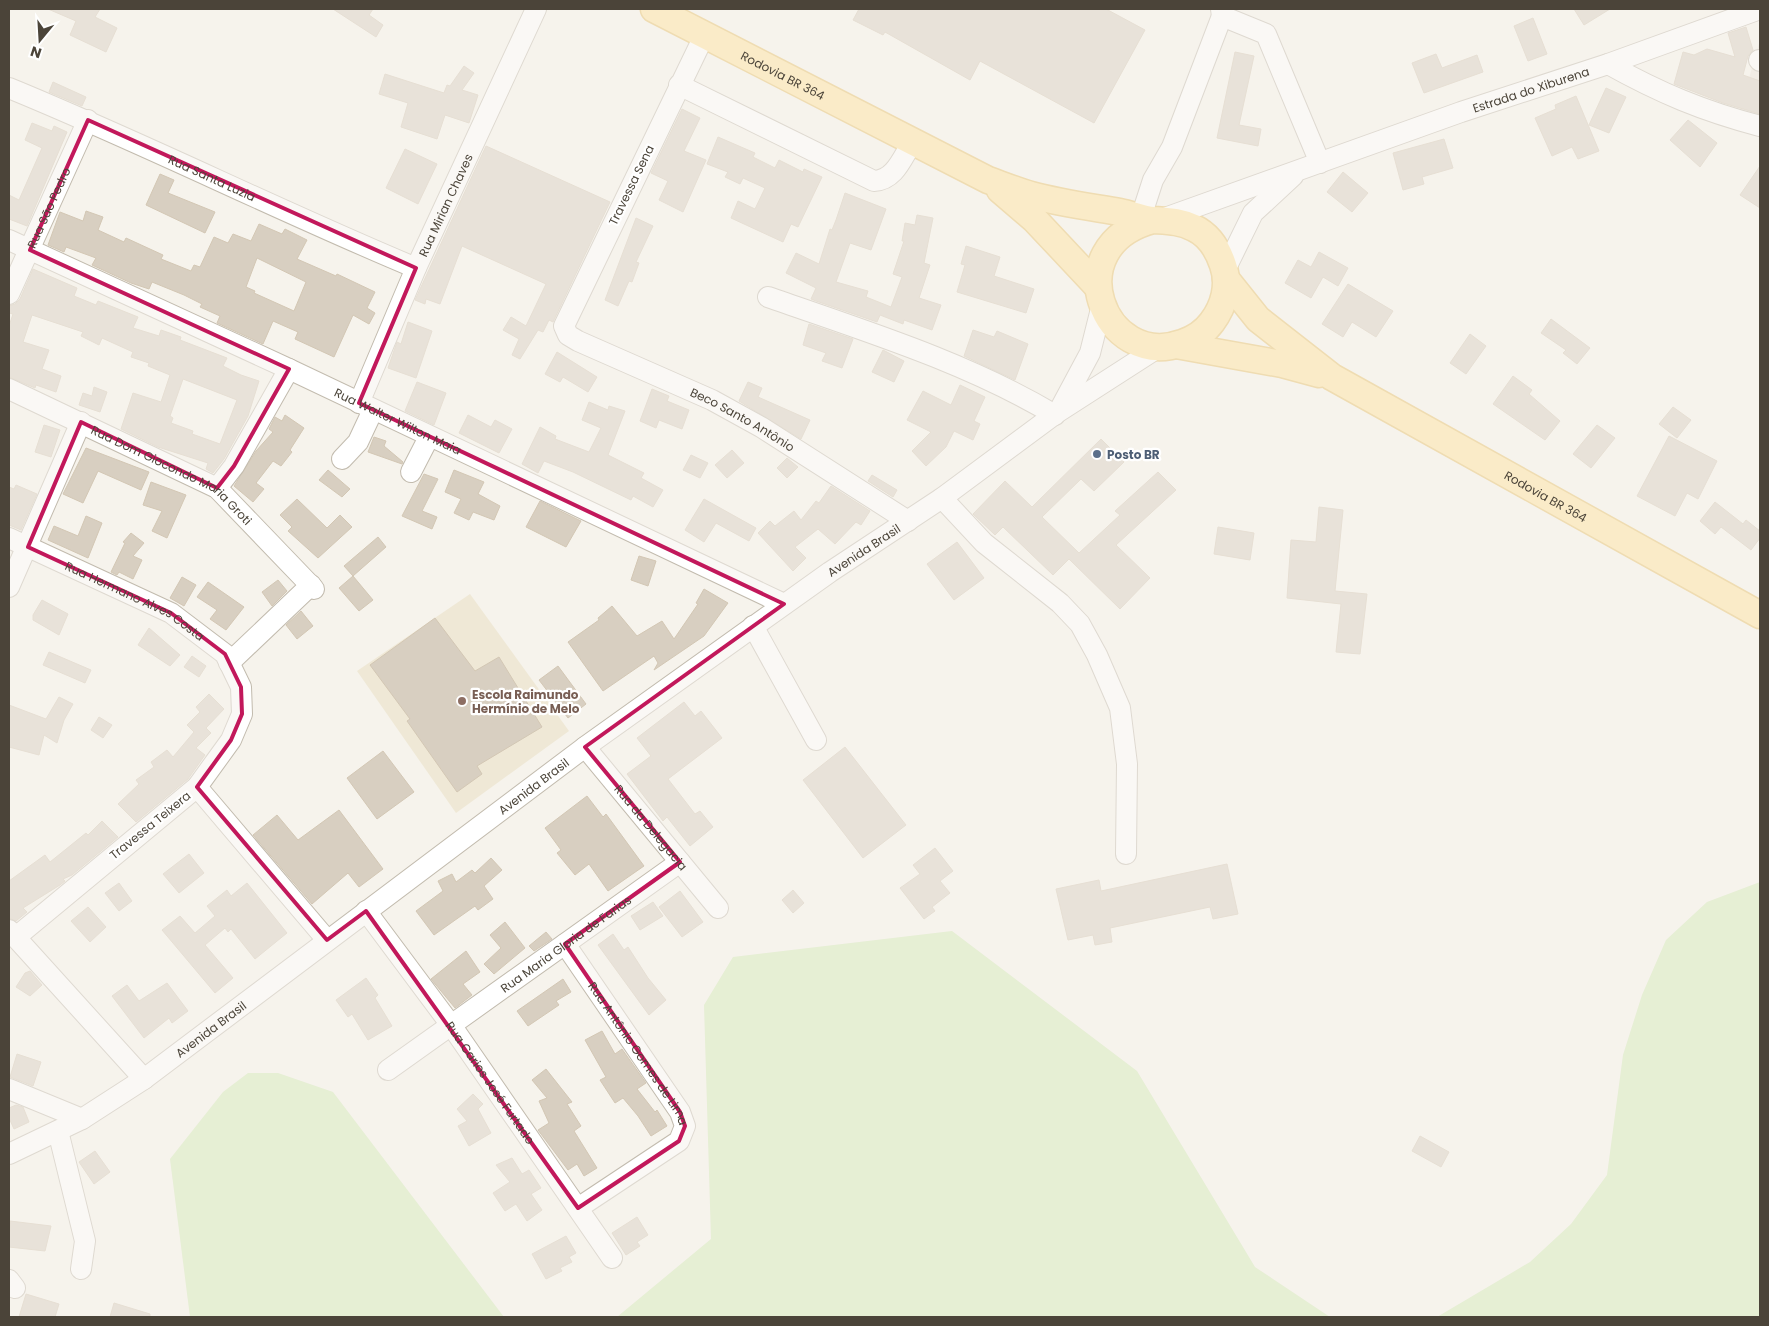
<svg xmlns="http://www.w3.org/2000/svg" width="1769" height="1326" font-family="Poppins,sans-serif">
<rect width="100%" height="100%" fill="#f6f3ec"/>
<!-- residential -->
<polygon fill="#eae5da" points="1760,40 1760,118 1739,113"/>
<!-- education -->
<polygon fill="#efe8d6" points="470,594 569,731 456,813 357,671"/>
<!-- green -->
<g fill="#d2eab5">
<polygon points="1760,882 1760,1317 1437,1317 1530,1262 1571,1224 1607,1175 1623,1055 1642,995 1666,940 1707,902"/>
<polygon points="952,931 1137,1071 1255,1267 1330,1317 617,1317 711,1239 704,1005 733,957"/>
<polygon points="248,1073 278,1073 333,1092 504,1317 190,1317 170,1159 223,1092"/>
</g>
<!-- building -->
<g fill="#d8cfc1" stroke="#d3c7b4" fill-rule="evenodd">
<polygon points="48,9 100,9 95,17 117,28 106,52 70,35 76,21"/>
<polygon points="333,9 373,9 369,15 383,25 376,37"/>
<polygon points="859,9 1106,9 1145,30 1094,123 980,61 970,80 885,32 883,35 853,20"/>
<polygon points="1574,9 1610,9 1584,25"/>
<polygon points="1533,18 1547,54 1528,61 1514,26"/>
<polygon points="1746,27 1753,50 1748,56 1743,75 1760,81 1760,114 1723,103 1674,84 1683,52 1694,55 1707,49 1735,57 1728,33"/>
<polygon points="1235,52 1254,56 1239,125 1261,129 1258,146 1217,138"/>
<polygon points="1436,54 1442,68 1477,55 1483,72 1424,93 1412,63"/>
<polygon points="464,66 474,73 462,90 478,95 469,123 445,115 437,139 401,127 408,103 379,94 385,74 444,93 447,85 450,86"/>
<polygon points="53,82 86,97 82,106 49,92"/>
<polygon points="1606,88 1626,97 1609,133 1589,125"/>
<polygon points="1576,96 1599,151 1578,159 1572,147 1552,156 1535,118 1556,109 1555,105"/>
<polygon points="682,109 700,118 684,151 706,160 683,212 659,200 668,181 651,173"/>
<polygon points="1688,120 1717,143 1700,167 1670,140"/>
<polygon points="32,123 52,131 54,126 67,132 27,226 9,219 9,195 19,200 42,148 25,140"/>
<polygon points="718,137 755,153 753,157 775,168 779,160 803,172 804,169 822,177 798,227 791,224 783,242 731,218 738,201 755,209 765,188 743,178 740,184 725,177 728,172 707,164"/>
<polygon points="1444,139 1453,168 1422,177 1424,184 1403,190 1393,153"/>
<polygon points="486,146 610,202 553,322 549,320 543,332 538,330 520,359 512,355 519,339 503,330 511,317 526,326 546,284 462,246 440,304 426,299 425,304 415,300"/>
<polygon points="405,149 437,164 418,204 386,188"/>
<polygon points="1760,166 1760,208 1740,195"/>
<polygon points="1343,172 1368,193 1352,212 1327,192"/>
<polygon points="160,174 174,180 168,193 215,212 205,233 146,205"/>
<polygon points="845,193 886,209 871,250 850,243 836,282 868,291 866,297 891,307 902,277 893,274 904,241 902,241 905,223 915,225 917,215 933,218 924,263 930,265 919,298 941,305 932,330 904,320 903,324 880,315 877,322 816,301 811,299 816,288 786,273 796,253 819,264 830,229 832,230 836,220"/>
<path d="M86 211 103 217 98 230 124 242 126 238 163 255 161 259 191 271 194 265 200 267 214 237 228 243 233 234 251 241 259 224 282 234 285 229 307 240 297 259 336 276 337 274 375 292 367 308 375 313 369 324 353 315 334 357 295 339 298 332 273 321 263 344 217 323 220 316 200 307 202 304 184 295 152 282 149 289 131 283 92 265 96 258 66 247 64 252 48 245 60 212 83 221ZM257 258 306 282 294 311 254 293 255 291 246 287Z"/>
<polygon points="636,218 653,226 636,262 639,263 632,282 629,281 618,306 605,300"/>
<polygon points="966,246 1000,257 994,276 1034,289 1026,313 957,292 965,265 961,264"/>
<polygon points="1319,252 1348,268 1338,286 1323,277 1311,298 1285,283 1298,260 1311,267"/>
<path d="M33 269 77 288 74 296 96 305 98 301 138 317 133 328 159 336 161 330 181 337 180 340 227 358 223 366 241 375 259 381 248 416 224 459 213 473 206 469 208 463 158 447 121 429 133 393 161 402 170 375 148 366 149 363 131 357 133 352 102 338 99 345 81 336 83 332 32 315 23 342 49 350 42 369 61 376 56 392 36 385 35 388 9 377V326L13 314 9 313V306L15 304 20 299ZM183 379 237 400 220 444 192 434 193 431 171 423 173 418 170 416Z"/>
<polygon points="1348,284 1393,311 1376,337 1352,322 1343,337 1322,324"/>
<polygon points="1551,319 1590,348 1577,364 1563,353 1566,350 1541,333"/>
<polygon points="408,322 432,331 416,378 388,368 397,342 401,344"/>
<polygon points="809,324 853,339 842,368 822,361 826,353 803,345"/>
<polygon points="973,330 994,337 997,331 1028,344 1015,380 964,356"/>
<polygon points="1470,334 1486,346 1466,374 1450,363"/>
<polygon points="883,350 904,361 894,382 872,372"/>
<polygon points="557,352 597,377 588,392 563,377 560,382 545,374"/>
<polygon points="1513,376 1532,390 1529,394 1560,421 1545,440 1493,404"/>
<polygon points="417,382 446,393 434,425 405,411"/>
<polygon points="748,382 762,388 758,397 810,420 801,439 739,401"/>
<polygon points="960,385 985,397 974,421 980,424 973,440 954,431 946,447 926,466 912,451 931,432 907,420 923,391 951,405"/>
<polygon points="94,387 107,392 100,412 79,405 83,393 92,396"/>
<polygon points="652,389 669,396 667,401 689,410 682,429 659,420 656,428 640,421"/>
<polygon points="589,402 608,410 609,406 625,411 608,455 644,473 641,478 663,490 653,507 633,496 631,500 573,472 544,461 538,473 522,464 540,427 556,436 555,439 589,452 601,428 582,420"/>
<polygon points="1673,407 1691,420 1677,438 1659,424"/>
<polygon points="285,415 304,428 290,450 292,452 281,466 273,461 256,483 264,489 253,502 234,486 256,451 273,432 269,429 275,417 282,421"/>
<polygon points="468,415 491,427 495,420 512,429 499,453 459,433"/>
<polygon points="44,425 60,430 51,457 35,452"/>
<polygon points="1597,425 1615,438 1591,468 1573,454"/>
<polygon points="1669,436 1717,461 1698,499 1687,493 1675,516 1637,496"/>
<polygon points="374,437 386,441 384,446 403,462 402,464 368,452"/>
<polygon points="1101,439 1124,462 1094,491 1081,479 1042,517 1079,553 1120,515 1115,511 1158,472 1176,490 1116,545 1150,578 1120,609 1069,559 1053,575 1003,527 995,535 973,514 1005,481 1032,507"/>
<polygon points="86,448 149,472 141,490 98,471 83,503 63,494"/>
<polygon points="732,450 744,463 727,478 715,465"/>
<polygon points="691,455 708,463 700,478 683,470"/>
<polygon points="787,458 798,467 787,478 777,468"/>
<polygon points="328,470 350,489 342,497 319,480"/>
<polygon points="454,470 484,482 478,494 500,506 494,520 473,512 469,520 454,513 461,499 445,492"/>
<polygon points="424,474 438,479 422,511 437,517 432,529 402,516"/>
<polygon points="872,475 897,490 893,497 868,481"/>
<polygon points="151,482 186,495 167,538 152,531 162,511 143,505"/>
<polygon points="16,485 37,494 21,530 9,525 9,487 14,489"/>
<polygon points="831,486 870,511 861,525 856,522 835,544 818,529 795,547 806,558 793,571 758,533 770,521 775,526 794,511 801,520 816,501 819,503"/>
<polygon points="297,499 327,528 340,515 352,527 318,558 288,531 292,527 280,515"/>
<polygon points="704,499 756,528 749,541 716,523 704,542 685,530"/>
<polygon points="540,501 581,521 566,547 526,527"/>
<polygon points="1715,502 1743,524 1746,520 1760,531 1760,538 1751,550 1721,527 1715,534 1700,521"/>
<polygon points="1319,507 1343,510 1335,591 1367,594 1360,654 1336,652 1341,604 1287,598 1291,540 1316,542"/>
<polygon points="86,516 102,523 88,558 48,540 54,526 78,536"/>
<polygon points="1218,527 1254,533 1250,560 1214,554"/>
<polygon points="131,533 144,543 133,556 142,560 133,579 119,572 117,575 111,572 125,543 123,542"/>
<polygon points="378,537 386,547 353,576 344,566"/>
<polygon points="957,542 984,578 954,600 927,564"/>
<polygon points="639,556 656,561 648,586 631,580"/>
<polygon points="353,576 373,600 359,611 339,588"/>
<polygon points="182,577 196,585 184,606 170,598"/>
<polygon points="278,580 287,591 272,606 262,592"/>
<polygon points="208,582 244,607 226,630 210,619 217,610 197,597"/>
<polygon points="704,589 728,603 704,636 654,670 658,663 654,656 603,691 568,642 599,620 598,618 612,606 637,636 662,621 674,639 698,604 696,603"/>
<polygon points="42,600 68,614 59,635 33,620 33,615"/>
<polygon points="301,611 313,626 297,639 286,625"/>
<polygon points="435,618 475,671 499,657 542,727 477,766 482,774 457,792 407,721 410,719 370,665"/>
<polygon points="149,628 180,655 170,666 138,645"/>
<polygon points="49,652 91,670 85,683 43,665"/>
<polygon points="192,656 206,666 199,677 184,667"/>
<polygon points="558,666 586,704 568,718 539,680"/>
<polygon points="209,694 224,709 206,728 211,733 196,748 205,755 188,779 136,822 118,804 139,784 136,780 154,767 151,762 167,750 173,757 194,732 187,725 200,712 196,707"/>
<polygon points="59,697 73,704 64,720 57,743 44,735 39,755 9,747 9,705 46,719"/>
<polygon points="684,702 695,716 701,711 722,738 668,779 695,814 700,811 713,827 690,846 667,817 663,821 627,774 651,756 637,738"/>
<polygon points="99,717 112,725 103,738 91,730"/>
<polygon points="845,747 906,825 863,858 803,780"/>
<polygon points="383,751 414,792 377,819 347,778"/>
<polygon points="587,796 603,817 606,814 644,866 608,891 589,864 575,875 557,853 561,850 545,828"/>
<polygon points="339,810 383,869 359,887 348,873 312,904 253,835 277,815 298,840"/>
<polygon points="102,821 118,837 72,875 63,879 65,881 60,885 23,908 27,912 16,921 9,918 9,881 45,855 50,862 86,833 88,835"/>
<polygon points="935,848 953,871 940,881 950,893 932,907 935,911 924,919 900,888 920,874 913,865"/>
<polygon points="189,854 204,873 179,893 163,874"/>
<polygon points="491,858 502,870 484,886 493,899 478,910 475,906 434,935 416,911 443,891 438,881 452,874 456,882 472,870 475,873"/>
<polygon points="1227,864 1238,914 1213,919 1210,907 1110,928 1112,942 1095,945 1093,935 1068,940 1056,889 1099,880 1101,891"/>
<polygon points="119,883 132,901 119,911 105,893"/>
<polygon points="247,883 287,933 255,959 231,929 228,932 225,928 205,945 233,978 215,993 162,930 180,916 195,933 215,916 207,906 227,890 231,896"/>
<polygon points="793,890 804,903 793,913 782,900"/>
<polygon points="680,891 703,922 682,937 659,907"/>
<polygon points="653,902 663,916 640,930 631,916"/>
<polygon points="88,907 106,927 90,942 71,921"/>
<polygon points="505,922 525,948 494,974 484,964 501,948 490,935"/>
<polygon points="546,932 552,939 534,951 529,946"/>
<polygon points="613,934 624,950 628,947 648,978 666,1000 649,1015 598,945"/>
<polygon points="466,951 480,972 463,984 472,995 455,1008 431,979"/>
<polygon points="30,971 42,985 30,996 16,987 25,973"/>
<polygon points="366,978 378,995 375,998 392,1026 368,1040 352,1014 348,1017 336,1000"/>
<polygon points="563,979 571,992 556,1001 559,1005 528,1026 517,1011"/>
<polygon points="167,983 188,1011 172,1023 169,1018 144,1038 112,996 127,985 139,1001"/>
<polygon points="602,1031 615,1054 622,1049 646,1083 637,1089 655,1112 657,1110 667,1126 651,1136 638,1116 623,1098 615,1103 600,1080 606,1077 585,1040"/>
<polygon points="17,1054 41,1062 33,1086 10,1077"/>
<polygon points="546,1069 572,1102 567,1104 581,1126 574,1131 597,1168 584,1176 577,1164 568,1170 538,1130 549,1123 539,1101 547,1098 532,1080"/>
<polygon points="473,1094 483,1104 478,1109 491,1133 469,1146 458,1126 467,1121 457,1109"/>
<polygon points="16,1105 23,1107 29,1122 14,1129 9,1118 9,1108"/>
<polygon points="1420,1136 1449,1152 1441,1167 1412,1151"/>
<polygon points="95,1151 110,1172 94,1184 79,1162"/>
<polygon points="512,1158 522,1174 529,1170 541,1188 531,1194 542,1210 527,1221 516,1204 505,1211 493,1193 510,1182 496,1165"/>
<polygon points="637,1217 648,1235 637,1242 640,1246 626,1255 612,1233"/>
<polygon points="10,1221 51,1226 45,1251 9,1247"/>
<polygon points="566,1236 576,1253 569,1257 572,1262 560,1268 562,1271 546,1279 532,1254"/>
<polygon points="26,1294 59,1304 55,1317 19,1317"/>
<polygon points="114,1303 150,1314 150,1317 110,1317"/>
</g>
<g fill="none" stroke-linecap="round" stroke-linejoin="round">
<defs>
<g id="minor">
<polyline points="1221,9 1222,16 1266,34 1320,163"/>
<path id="s1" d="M704 36 564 326 568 335 578 341 712 400 761 427 908 521"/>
<polyline points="1759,60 1760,61"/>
<path d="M1608 64C1660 93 1703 111 1760 126"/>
<path d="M679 85 874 181C895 180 902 158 913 141"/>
<path id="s2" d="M9 88C146 144 279 211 416 268"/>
<polyline points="1141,217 1153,180 1172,147 1222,16"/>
<path id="s3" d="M1162 219 1461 112 1608 64 1760 9"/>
<path id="s4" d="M9 240 289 369 784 604"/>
<polyline points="1225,270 1253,213 1293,176"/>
<path id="s5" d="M9 294 88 120"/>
<path d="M768 297C865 331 966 362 1055 415"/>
<path id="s6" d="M9 389 217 488 314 589"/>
<path id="s7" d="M359 403 416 268 536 9"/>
<polyline points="1060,409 1090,353 1102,305"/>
<polyline points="342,459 358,442 373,410"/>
<polyline points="411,472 429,437"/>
<polyline points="217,488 234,466 289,369"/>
<polyline points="942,498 984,543 1060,603 1080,624 1097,655 1120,708 1127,764 1126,854"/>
<path id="s8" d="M9 538 171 613 225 654 241 687 242 714 231 740 197 787 16 937"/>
<polyline points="9,587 81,422"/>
<polyline points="753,626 816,740"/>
<polyline points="229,663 311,585"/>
<path id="s9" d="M585 747 718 908"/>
<polyline points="197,787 327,940"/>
<path id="s10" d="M366 911 451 1025 612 1258"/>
<polyline points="9,930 144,1079"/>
<path id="s11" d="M565 944 680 1112 685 1126 679 1141 578 1208"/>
<path id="s12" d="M388 1070 680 862"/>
<polyline points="9,1089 82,1119"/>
<polyline points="58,1131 85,1241 81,1269"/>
<path id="s13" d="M9 1154 82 1119 144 1079 585 747 830 572 942 498 1058 412 1159 347"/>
<polyline points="9,1280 15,1288"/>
</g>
<g id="major">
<path id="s14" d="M654 9 988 180C1002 185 1017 191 1031 195 1060 203 1091 207 1120 212 1131 214 1142 219 1153 220 1168 221 1180 221 1194 228 1209 235 1218 250 1223 265 1230 285 1224 306 1212 322 1204 333 1194 339 1182 343 1104 371 1055 246 1153 220"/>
<polyline points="1000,190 1035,220 1098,287"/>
<path id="s15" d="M1226 279 1258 319 1332 377 1760 615"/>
<polyline points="1176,345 1282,364 1319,374"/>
</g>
</defs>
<!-- minor casing -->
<use href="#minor" stroke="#c2bbae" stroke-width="22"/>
<!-- major casing -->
<use href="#major" stroke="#e6c16a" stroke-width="29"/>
<!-- minor -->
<use href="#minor" stroke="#fff" stroke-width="20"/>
<!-- major -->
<use href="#major" stroke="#ffe39c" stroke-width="26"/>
</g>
<!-- marked area -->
<path d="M0 0H1769V1326H0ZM88 120 416 268 359 403 784 604 585 747 680 862 565 944 680 1112 685 1126 679 1141 578 1208 366 911 327 940 197 787 231 740 242 714 241 687 225 654 171 613 28 547 81 422 217 488 234 466 289 369 30 250Z" fill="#f6f3ec" fill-opacity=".55" fill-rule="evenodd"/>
<path fill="none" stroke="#c2185b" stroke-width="4" stroke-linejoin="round" d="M88 120 416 268 359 403 784 604 585 747 680 862 565 944 680 1112 685 1126 679 1141 578 1208 366 911 327 940 197 787 231 740 242 714 241 687 225 654 171 613 28 547 81 422 217 488 234 466 289 369 30 250Z"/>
<!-- markers -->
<circle fill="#5c6f8a" stroke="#fff" stroke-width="2" cx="1097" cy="454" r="5"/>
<circle fill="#8d6e63" stroke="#fff" stroke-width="2" cx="462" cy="701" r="5"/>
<g text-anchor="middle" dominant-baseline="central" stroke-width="4.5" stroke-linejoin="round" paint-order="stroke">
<!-- street labels -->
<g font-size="12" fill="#4b4439" stroke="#fff">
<text stroke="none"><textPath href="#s14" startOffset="145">Rodovia BR 364</textPath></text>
<text stroke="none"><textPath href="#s3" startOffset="391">Estrada do Xiburena</textPath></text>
<text stroke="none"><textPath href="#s2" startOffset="222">Rua Santa Luzia</textPath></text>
<text transform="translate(631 185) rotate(-64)">Travessa Sena</text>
<text stroke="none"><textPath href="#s7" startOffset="216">Rua Mirian Chaves</textPath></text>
<text stroke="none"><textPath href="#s5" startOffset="95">Rua São Pedro</textPath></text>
<text stroke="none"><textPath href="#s1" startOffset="526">Beco Santo Antônio</textPath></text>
<text stroke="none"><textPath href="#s4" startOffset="429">Rua Walter Wilton Maia</textPath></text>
<text stroke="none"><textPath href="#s6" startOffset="185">Rua Dom Giocondo Maria Groti</textPath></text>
<text stroke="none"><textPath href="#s15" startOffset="390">Rodovia BR 364</textPath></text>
<text stroke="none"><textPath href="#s13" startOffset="1048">Avenida Brasil</textPath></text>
<text stroke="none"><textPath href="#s8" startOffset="141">Rua Hermano Alves Costa</textPath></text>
<text stroke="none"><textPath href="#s13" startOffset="642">Avenida Brasil</textPath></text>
<text transform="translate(150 825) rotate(-39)">Travessa Teixera</text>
<text stroke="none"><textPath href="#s9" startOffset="104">Rua da Delegacia</textPath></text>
<text stroke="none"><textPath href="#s12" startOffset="218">Rua Maria Gloria de Farias</textPath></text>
<text stroke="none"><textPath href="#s13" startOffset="238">Avenida Brasil</textPath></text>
<text stroke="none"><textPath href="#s11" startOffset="132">Rua Antônio Gomes de Lima</textPath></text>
<text stroke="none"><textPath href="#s10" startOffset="212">Rua Carios José Furtado</textPath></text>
</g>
<!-- service labels -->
<g font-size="12" font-weight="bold" fill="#4e5e75" stroke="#fff" text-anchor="start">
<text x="1107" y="454">Posto BR</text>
</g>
<!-- education labels -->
<g font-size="12" font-weight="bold" fill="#785e54" stroke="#fff" text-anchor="start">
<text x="472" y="694">Escola Raimundo<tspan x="472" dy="14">Hermínio de Melo</tspan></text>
</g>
</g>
<!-- border -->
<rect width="1769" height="1326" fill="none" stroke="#4b4439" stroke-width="20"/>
<!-- north arrow -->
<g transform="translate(40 40) rotate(198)" stroke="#ffffff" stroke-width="4" paint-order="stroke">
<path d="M0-4L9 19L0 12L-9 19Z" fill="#4b4439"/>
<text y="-8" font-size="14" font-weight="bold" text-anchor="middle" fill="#4b4439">N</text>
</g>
</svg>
